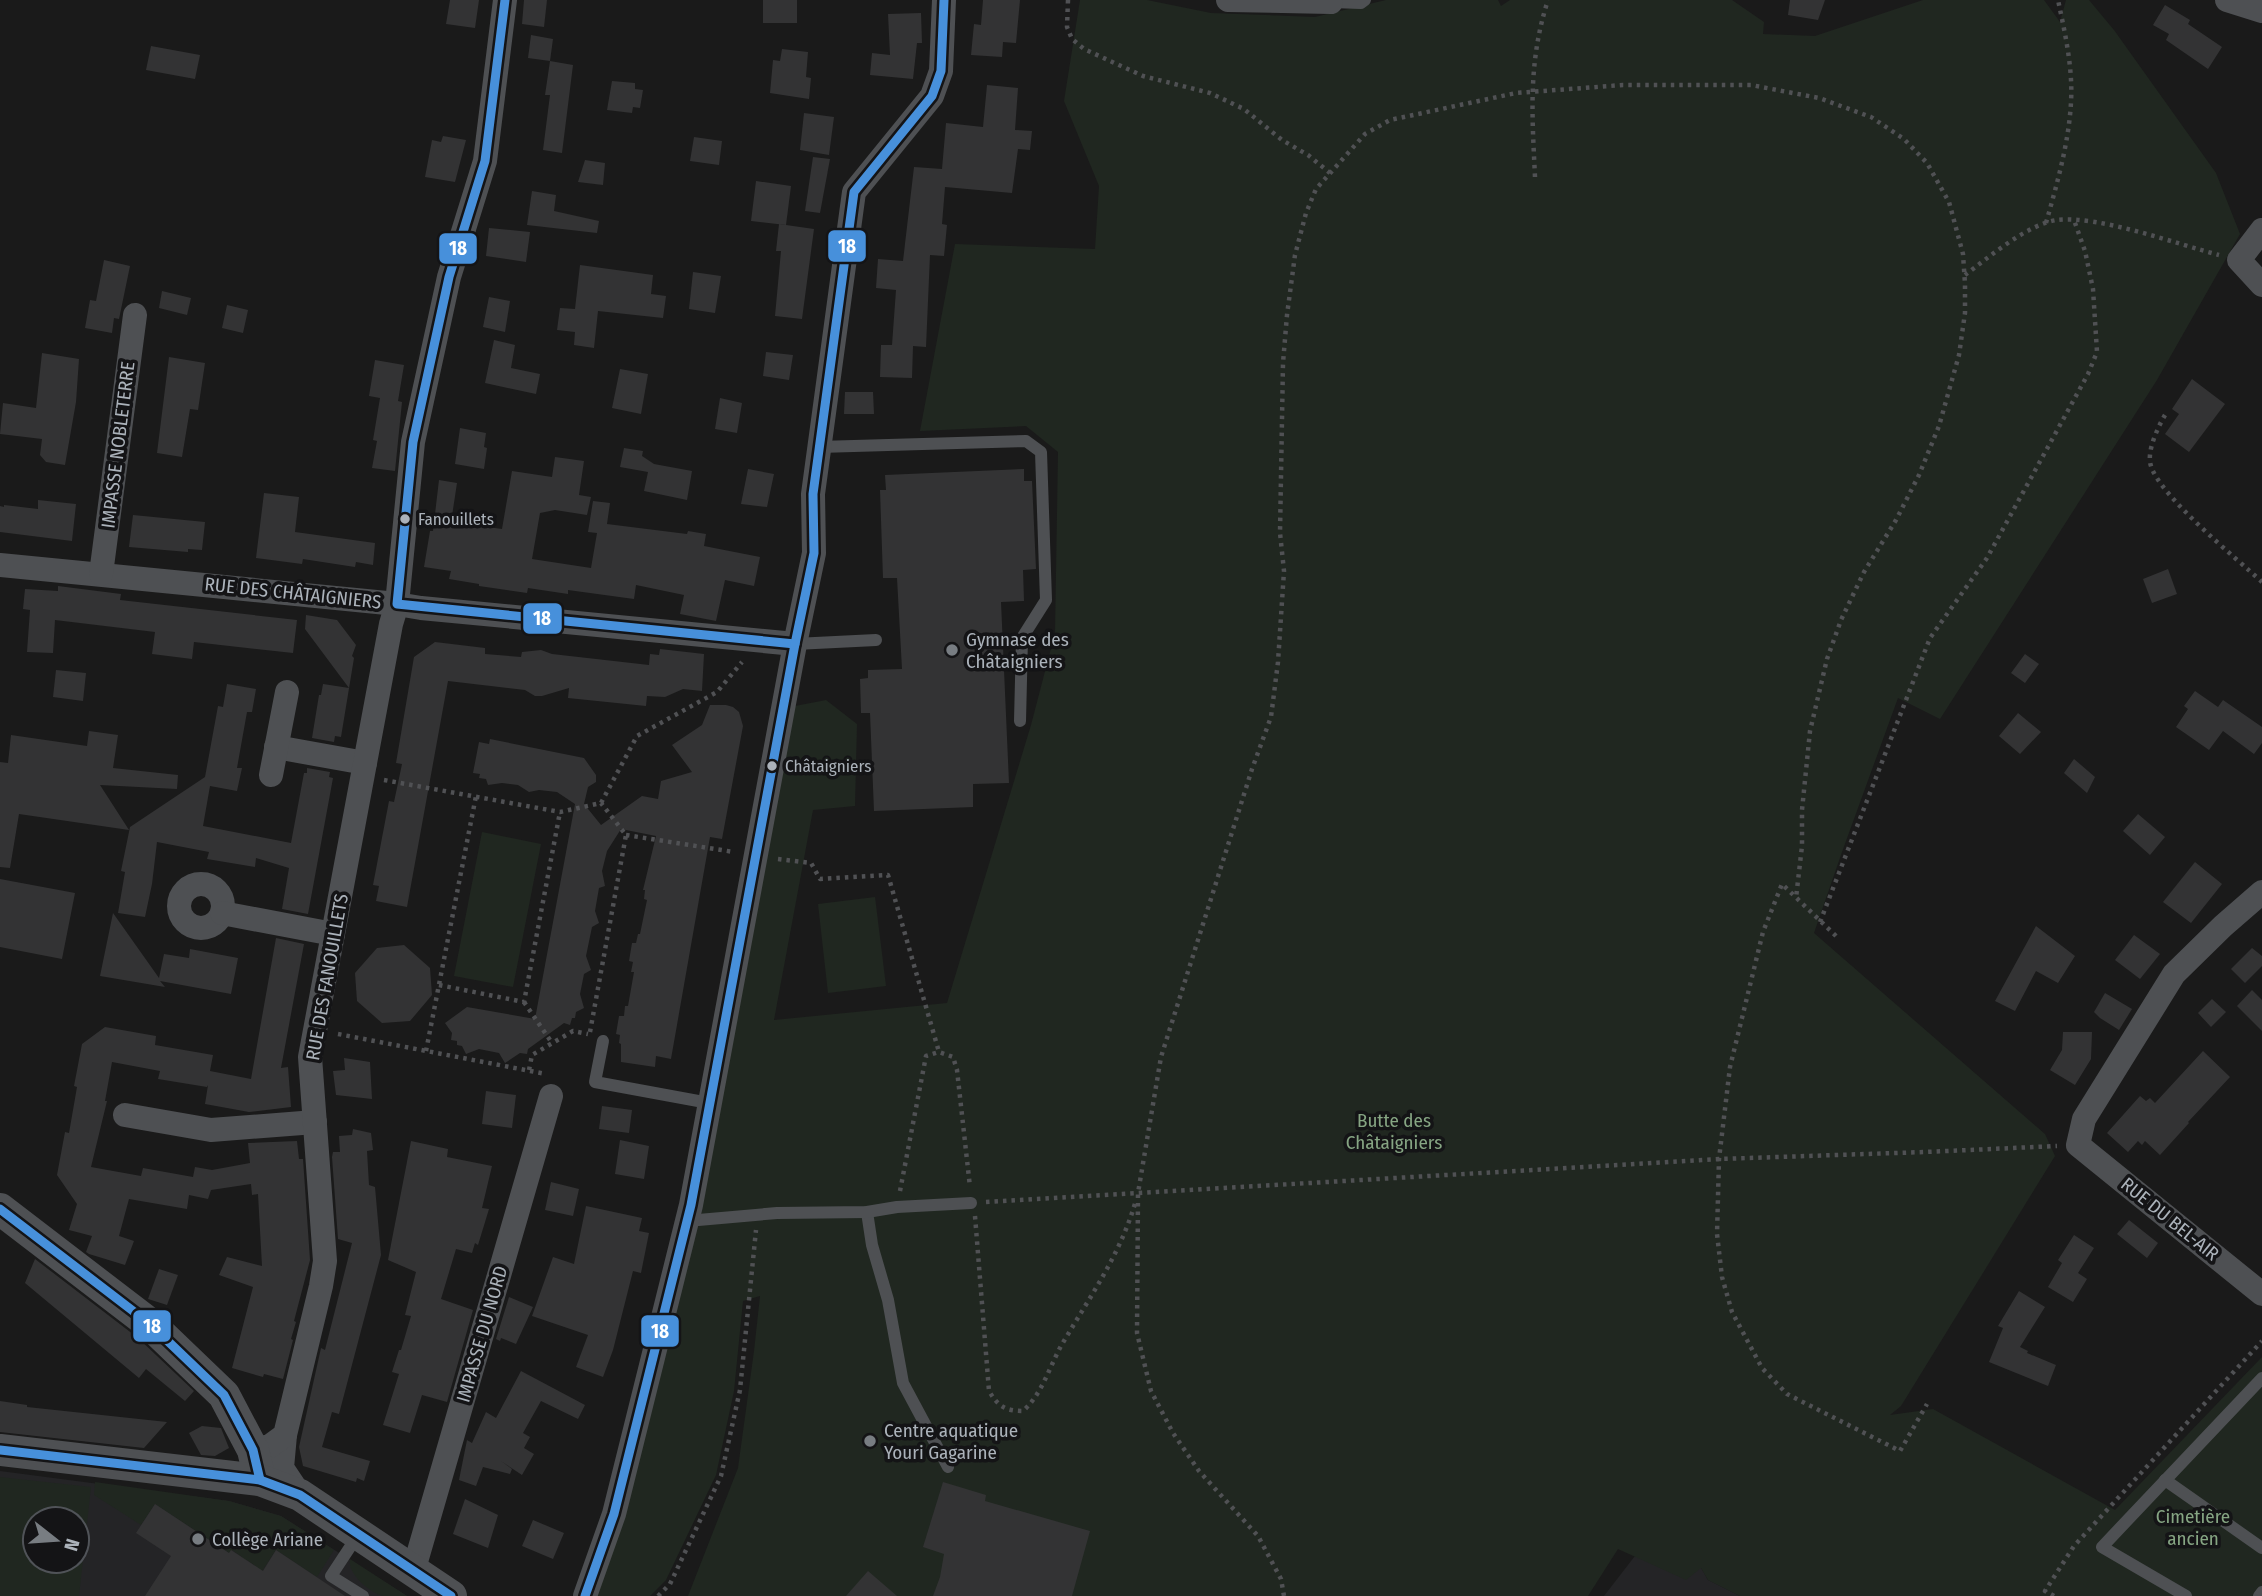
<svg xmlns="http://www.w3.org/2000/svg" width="2262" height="1596" font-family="'Fira Sans Condensed',sans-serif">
<rect width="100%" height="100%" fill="#1a1a1a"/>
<!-- built -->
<g fill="#242426" fill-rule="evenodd">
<path d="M0 1471 229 1501 281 1516 407 1596H0ZM35 1519H77V1561H35Z"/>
<polygon points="1669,1512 1708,1580 1740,1596 1604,1596"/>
</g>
<!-- green -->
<g fill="#202720" fill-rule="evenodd">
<polygon points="1080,0 1147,0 1211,13 1315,17 1386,0 1498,0 1501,6 1510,0 1732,0 1764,22 1763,34 1815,36 1923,0 2044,0 2060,22 2066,0 2089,0 2114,30 2216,173 2240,234 2157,380 1940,719 1898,698 1842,852 1814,933 2045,1134 2055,1156 1901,1406 1890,1415 1933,1409 2115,1510 2262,1357 2262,1596 1740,1596 1708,1580 1701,1568 1686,1580 1618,1549 1588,1596 688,1596 738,1468 754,1351 760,1296 743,1301 734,1391 716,1475 666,1580 650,1596 593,1596 795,706 826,700 857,724 855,806 813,810 774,1020 947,1003 1031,725 1055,633 1058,452 1026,426 920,431 955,244 1095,249 1099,186 1064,101"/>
<polygon points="482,832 541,844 513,987 454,976"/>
<polygon points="875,897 886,986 828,993 818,904"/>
<path d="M0 1477 91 1487 79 1596H0ZM35 1519H77V1561H35Z"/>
<polygon points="95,1482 229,1501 281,1516 334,1550 317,1577 276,1550 262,1571 247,1560 237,1574 242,1557 232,1550 229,1553 155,1504 141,1525 94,1495"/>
<path d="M350 1559 407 1596C400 1596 390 1596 383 1596 370 1593 347 1574 350 1559Z"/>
</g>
<!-- building -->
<g fill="#333334">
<polygon points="450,0 479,0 475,28 446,24"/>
<polygon points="524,0 547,0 544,27 522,24"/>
<rect x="763" y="0" width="34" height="23"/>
<polygon points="983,0 1020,0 1016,43 1003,42 1002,57 971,55 974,24 981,25"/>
<polygon points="1790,0 1825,0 1818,20 1788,15"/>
<polygon points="2165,5 2190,20 2188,24 2222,47 2208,69 2166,40 2169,34 2153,25"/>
<polygon points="921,13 922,43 917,43 913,79 870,75 872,53 890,55 888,14"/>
<polygon points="531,35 553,39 550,61 528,58"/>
<polygon points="151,46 200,55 195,79 146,70"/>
<polygon points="782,49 808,52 806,77 811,78 809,99 770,93 773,60 780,61"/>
<polygon points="550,61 573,65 562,153 543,150 550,95 545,95"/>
<polygon points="612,81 635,83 635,89 643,90 640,108 633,107 632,113 607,110"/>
<polygon points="987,85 1018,88 1015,130 1032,131 1030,150 1018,149 1012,193 945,187 942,224 947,225 944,256 930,255 926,347 913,346 912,378 880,377 881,345 892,345 896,290 876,288 878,259 903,261 914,167 942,169 946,123 983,127"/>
<polygon points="804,113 834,117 829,155 800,150"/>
<polygon points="443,136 466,140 455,182 425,177 432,140 441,142"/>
<polygon points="694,137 722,141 719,165 690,161"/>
<polygon points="813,157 830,159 820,213 805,211"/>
<polygon points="585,160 605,163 603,185 578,182"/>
<polygon points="756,181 791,186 786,225 751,221"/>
<polygon points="532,191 556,195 554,211 599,221 597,233 527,225"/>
<polygon points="779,224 814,229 802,319 775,316 781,251 776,251"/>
<polygon points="489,228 530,232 526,262 486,256"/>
<polygon points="104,260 130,266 119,319 114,318 112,333 85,328 90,300 96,301"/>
<polygon points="580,265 653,275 651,294 666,296 663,318 598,311 594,348 574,345 575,332 557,330 560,308 575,309"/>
<polygon points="693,272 721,276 715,313 689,309"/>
<polygon points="162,291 191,298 187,315 159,308"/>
<polygon points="489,297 510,301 505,332 483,327"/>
<polygon points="227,305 248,310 243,333 222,328"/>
<polygon points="494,340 515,345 511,368 540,374 536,394 485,383"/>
<polygon points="766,352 793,355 789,380 763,376"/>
<polygon points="42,353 79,359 76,402 65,465 46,462 40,455 42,439 0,434 3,403 36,408"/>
<polygon points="169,357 205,363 198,410 190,409 182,457 157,453"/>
<polygon points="375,360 404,365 398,401 402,402 395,471 372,468 377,441 373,440 380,398 369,396"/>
<polygon points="620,369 648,374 641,414 612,408"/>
<polygon points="2192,379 2225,404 2189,452 2165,434 2179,414 2172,409"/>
<polygon points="845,392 873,392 874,414 844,414"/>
<polygon points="720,398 742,403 737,433 715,429"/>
<polygon points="460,428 486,433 484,447 487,448 484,469 455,464"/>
<polygon points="624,448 643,451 642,456 654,464 692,471 687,500 644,491 648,472 620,467"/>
<polygon points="555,457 584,461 579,495 591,497 587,515 555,510 540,513 532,559 591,568 597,533 588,532 593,501 610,503 607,524 687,534 688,531 706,534 704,546 760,557 754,586 725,580 716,621 680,614 684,595 636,585 634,599 568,590 568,594 528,588 527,593 479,586 479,584 449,579 451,571 424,567 430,531 433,531 439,480 457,483 452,516 460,518 459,523 502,529 512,471 552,477"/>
<polygon points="748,469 774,474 767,507 741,504"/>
<polygon points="1024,469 1024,481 1032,481 1036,569 1023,570 1024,601 1001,602 1009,783 973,784 973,807 874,811 870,713 861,713 860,679 868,678 868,670 902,669 897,578 883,578 880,490 886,490 885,475"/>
<polygon points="264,493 299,497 295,532 375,543 373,565 356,562 355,567 303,559 302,564 256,558"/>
<polygon points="38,500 76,504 72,541 0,532 0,506 4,507 4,505 38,509"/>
<polygon points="133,515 205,522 202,550 188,549 188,552 129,547"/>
<polygon points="2168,569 2177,594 2152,603 2143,579"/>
<polygon points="58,586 121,594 120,600 297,620 293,653 194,642 192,659 152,654 155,632 55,620 53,653 27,652 30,610 23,609 25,589 58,591"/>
<polygon points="306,615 337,620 356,645 352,656 354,658 341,737 335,736 334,742 312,738 319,695 321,695 323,684 349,688 305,629"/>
<polygon points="435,642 485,648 485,654 521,657 522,652 541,650 552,654 649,665 650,654 659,655 660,649 704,654 702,691 683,689 665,697 647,696 646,706 568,698 569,688 542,696 535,696 525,690 448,681 407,907 376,901 379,886 373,885 389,801 394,802 402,764 396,763 414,657"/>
<polygon points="2025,654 2039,664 2025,683 2011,673"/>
<polygon points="56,670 86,673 83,701 53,697"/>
<polygon points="227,684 256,689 252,712 247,712 237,768 242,768 237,791 210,786 203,826 291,843 304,773 307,773 307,768 330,772 329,777 333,778 308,914 282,909 289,868 256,858 255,867 207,859 209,852 157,842 152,884 145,917 118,913 125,872 121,871 130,827 205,777 218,706 223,707"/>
<polygon points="2195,691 2218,707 2223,700 2262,727 2262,743 2254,754 2223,731 2209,750 2176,727 2188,709 2184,706"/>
<polygon points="710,705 726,705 733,707 739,712 743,726 722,839 710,837 671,1059 656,1056 655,1067 621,1062 621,1044 619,1043 620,1035 616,1034 619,1016 624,1016 625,1006 628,1006 634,972 631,972 633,962 629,961 632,943 636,943 638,934 640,934 647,900 644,899 645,890 643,890 656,836 621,829 607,851 602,871 605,886 599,888 595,911 599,923 592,927 586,956 591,970 584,974 580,994 584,1008 576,1012 575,1018 572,1018 570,1025 564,1023 528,1049 527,1054 520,1053 505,1063 499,1053 479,1049 466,1054 462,1046 457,1045 457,1041 451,1040 452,1033 445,1023 467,1007 535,1019 575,804 557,792 539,790 529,792 518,785 502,783 488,785 486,779 479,778 480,774 473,773 479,742 489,744 490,739 584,758 596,775 596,782 588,787 584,804 601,825 642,796 658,799 661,781 692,772 672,745 702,725"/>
<polygon points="2018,713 2041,732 2020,754 1999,736"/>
<polygon points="89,731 118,735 113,768 178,775 177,789 100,785 129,830 19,814 10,868 0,867 0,762 8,763 11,735 87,746"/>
<polygon points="2074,759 2095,777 2087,793 2064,773"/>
<polygon points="2138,814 2165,837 2150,855 2123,831"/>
<polygon points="2195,862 2222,884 2191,923 2163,902"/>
<polygon points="0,879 75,893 62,959 0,947"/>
<polygon points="113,913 159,978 164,954 189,958 190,949 238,958 231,994 160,981 165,987 100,976"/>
<polygon points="2036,926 2075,956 2058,983 2036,971 2015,1011 1995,1001"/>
<polygon points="2134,935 2160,954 2140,979 2115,960"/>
<polygon points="276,938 304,944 281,1068 288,1067 291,1107 249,1112 205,1104 208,1085 207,1087 158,1079 160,1071 112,1062 105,1101 107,1101 91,1167 141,1176 143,1168 193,1177 195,1167 212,1170 250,1163 248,1143 297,1141 299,1159 303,1159 310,1260 294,1321 296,1322 291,1339 293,1340 283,1379 264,1374 263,1377 232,1368 253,1287 219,1275 227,1257 262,1266 258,1194 252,1195 251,1184 211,1190 208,1199 189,1195 187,1209 129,1199 119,1236 134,1241 125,1265 89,1254 86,1252 92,1236 69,1230 77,1204 57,1175 65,1132 69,1133 77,1087 74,1086 82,1044 105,1027 156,1036 155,1045 213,1055 210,1071 251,1079"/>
<polygon points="404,945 430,968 432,995 410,1021 382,1023 357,1001 355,973 377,948"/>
<polygon points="2252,948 2262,956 2262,966 2245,983 2231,969"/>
<polygon points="2252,990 2262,1000 2262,1031 2237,1006"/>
<polygon points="2105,993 2132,1009 2119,1030 2100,1018 2094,1012"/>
<polygon points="2212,999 2226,1012 2211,1027 2198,1013"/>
<polygon points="2063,1032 2092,1032 2091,1059 2075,1085 2050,1070 2062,1050"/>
<polygon points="2203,1051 2230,1077 2188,1122 2189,1123 2160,1155 2145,1141 2142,1145 2138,1141 2128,1152 2107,1133 2140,1096 2146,1101 2150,1098 2155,1103"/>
<polygon points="344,1058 370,1062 372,1099 336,1095 333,1071 345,1070"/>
<polygon points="486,1091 516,1095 512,1128 482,1124"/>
<polygon points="602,1106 632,1110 629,1133 599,1129"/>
<polygon points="353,1129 371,1133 373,1150 367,1151 369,1185 375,1187 381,1255 339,1414 332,1412 322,1447 370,1461 364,1481 357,1478 356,1482 303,1466 299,1447 321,1348 325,1350 352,1243 338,1239 332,1157 333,1152 340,1152 339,1136 352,1135"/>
<polygon points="620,1140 649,1146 644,1179 615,1174"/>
<polygon points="411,1141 448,1149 447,1157 492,1166 482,1208 489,1209 478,1245 475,1243 472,1253 456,1249 441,1299 473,1310 447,1402 422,1395 410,1433 383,1425 399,1374 392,1372 399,1350 401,1350 411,1316 405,1315 416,1272 388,1260"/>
<polygon points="551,1182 579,1189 573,1216 545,1210"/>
<polygon points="586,1206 642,1218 639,1231 649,1233 641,1273 633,1271 613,1350 603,1377 576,1367 588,1335 532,1316 553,1257 574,1264"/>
<polygon points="2129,1220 2158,1243 2147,1258 2117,1234"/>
<polygon points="2074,1235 2094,1248 2078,1273 2087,1279 2073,1302 2048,1287 2062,1263 2058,1260"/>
<polygon points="35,1259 138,1338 194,1391 185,1401 146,1369 139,1378 25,1283"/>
<polygon points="159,1269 178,1275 167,1305 148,1299"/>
<polygon points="2019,1291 2045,1307 2020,1347 2028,1351 2027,1353 2056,1365 2048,1386 1989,1362 2003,1328 1998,1326"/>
<polygon points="509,1297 533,1307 516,1344 501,1338 500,1341 496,1339"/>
<polygon points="521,1371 585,1405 578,1419 541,1401 523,1433 530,1437 524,1448 534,1454 522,1475 501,1461 512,1469 510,1474 483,1467 476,1486 459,1480 467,1440 472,1443 486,1412 496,1418"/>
<polygon points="0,1401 27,1405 27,1407 167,1422 144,1448 0,1432"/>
<polygon points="202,1426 221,1428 229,1448 215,1456 201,1455 189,1433"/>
<polygon points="943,1482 986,1495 985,1501 1090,1531 1072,1596 933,1596 940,1577 944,1554 923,1547"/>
<polygon points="465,1499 498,1515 488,1548 453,1534"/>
<polygon points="155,1504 229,1553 231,1550 263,1571 276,1550 345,1596 145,1596 171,1556 136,1533"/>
<polygon points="533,1520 564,1533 553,1559 522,1546"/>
<polygon points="868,1571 897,1596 846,1596"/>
</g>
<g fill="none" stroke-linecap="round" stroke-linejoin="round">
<!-- path -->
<g stroke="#505154" stroke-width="4.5" stroke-dasharray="3.5 5" stroke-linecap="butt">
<polyline points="1068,0 1067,27 1072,39 1084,49 1143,76 1210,93 1244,109 1282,140 1308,155 1330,173"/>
<path d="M1535 177C1532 113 1528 62 1548 0"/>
<path d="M2046 223C2057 184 2069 142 2071 102 2073 68 2065 33 2058 0"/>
<path d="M1965 275C1989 257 2028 224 2057 220 2098 215 2177 244 2219 255"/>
<path d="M2165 415C2158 427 2146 452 2151 466 2160 496 2236 558 2262 582"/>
<polyline points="384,780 560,812 601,803 637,736 717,692 742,662"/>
<polyline points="626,835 734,852"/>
<polyline points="778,859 811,863 820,879 888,875 939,1052"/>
<polyline points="1820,922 1930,638 1987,558 2088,374 2097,352 2093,289 2085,251 2074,220"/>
<polyline points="1836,936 1782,884 1763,932 1730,1067 1719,1159 1717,1234 1722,1277 1732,1312 1762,1368 1787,1394 1900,1451 1927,1404"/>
<polyline points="439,985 524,1002 560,812"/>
<polyline points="524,1002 552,1043"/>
<polyline points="590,1032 626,835 601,803"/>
<polyline points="338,1034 546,1074"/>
<polyline points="426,1051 476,796"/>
<polyline points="529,1070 532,1055 573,1031 588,1034"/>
<polyline points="900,1191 926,1056 939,1052 953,1057 957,1070 970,1187"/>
<polyline points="986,1202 1719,1159 1925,1152 2057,1146"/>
<path d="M975 1216 989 1391C998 1406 1005 1411 1023 1411 1042 1394 1049 1368 1061 1346 1089 1298 1121 1254 1136 1200"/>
<polyline points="658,1596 670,1584 721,1476 740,1390 756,1230"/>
<polyline points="1284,1596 1281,1579 1258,1536 1199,1471 1173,1433 1151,1391 1137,1333 1138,1193 1161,1057 1252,769 1271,717 1278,662 1284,571 1280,533 1283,363 1287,315 1295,255 1306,213 1316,189 1365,134 1390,120 1516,93 1623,85 1751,85 1819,98 1871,117 1904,139 1927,163 1949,202 1963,254 1965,284 1965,313 1959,355 1939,426 1919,475 1896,520 1864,572 1841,620 1827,659 1810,731 1802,810 1802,846 1796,898"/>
<polyline points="2054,1596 2045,1591 2074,1546 2262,1341"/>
</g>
<!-- service -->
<g stroke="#4e5053" stroke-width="12">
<polyline points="1331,2 1361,3 1365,0"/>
<polyline points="819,447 1026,441 1041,452 1046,600 1022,638 1020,721"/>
<polyline points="795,644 876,640"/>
<polyline points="603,1041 595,1082 709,1103"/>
<polyline points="867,1212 872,1245 888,1300 903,1383 948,1467"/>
<polyline points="687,1221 777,1213 867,1212 897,1207 971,1203"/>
<polyline points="2165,1480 2262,1548"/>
<polyline points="358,1535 331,1576 363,1596"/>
<polyline points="2186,1596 2102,1547 2262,1378"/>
<polyline points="2259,1596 2262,1592"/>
</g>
<!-- minor -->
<g stroke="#4e5053" stroke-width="24">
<polyline points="1228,0 1331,2"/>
<polyline points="2227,0 2262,11"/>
<polyline points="2262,230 2239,260 2262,285"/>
<polyline points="0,565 397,604 421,608 795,644"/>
<polyline points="101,574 135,315"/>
<polyline points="276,747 365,763"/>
<polyline points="271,775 287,692"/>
<circle cx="201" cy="906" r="22"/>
<polyline points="2262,892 2223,926 2174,974 2084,1119 2078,1145 2262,1294"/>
<polyline points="222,913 333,934"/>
<polyline points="125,1115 211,1130 315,1122"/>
<polyline points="285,1435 282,1468 300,1495"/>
<polyline points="253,1450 270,1446 285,1435 321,1286 325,1261 310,1057 391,624 397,604 413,442 449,277 485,161 505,0"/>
<polyline points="413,1572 551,1096"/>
<polyline points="585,1596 614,1514 691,1205 795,644 814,553 813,494 854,192 932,96 941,71 944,0"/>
</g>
<!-- tertiary -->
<g stroke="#4e5053" stroke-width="32">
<polyline points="0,1209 150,1324 224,1395 253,1450 260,1480"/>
<polyline points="0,1450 260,1480 300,1495 451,1596"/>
</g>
<defs>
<g id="bus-1">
<polyline points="505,0 485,161 449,277 413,442 397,604 795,644"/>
<polyline points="0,1209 150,1324 224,1395 253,1450 260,1480"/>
<polyline points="0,1450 260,1480 300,1495 451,1596"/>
<polyline points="585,1596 614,1514 691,1205 795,644 814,553 813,494 854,192 932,96 941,71 944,0"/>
</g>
</defs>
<!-- bus-1 casing -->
<use href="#bus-1" stroke="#141416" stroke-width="14"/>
<!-- bus-1 -->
<use href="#bus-1" stroke="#4790db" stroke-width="9"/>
</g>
<!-- markers -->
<g fill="#abb2ba" stroke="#141416" stroke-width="2.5">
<circle cx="405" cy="519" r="6"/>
<circle cx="772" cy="766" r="6"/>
</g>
<g fill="#787d82" stroke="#141416" stroke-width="2.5">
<circle cx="952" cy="650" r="7"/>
<circle cx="870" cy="1441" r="7"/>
<circle cx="198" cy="1539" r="7"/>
</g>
<g text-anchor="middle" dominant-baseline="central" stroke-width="7" stroke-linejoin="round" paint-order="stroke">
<!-- bus labels -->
<g font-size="17" fill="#abb2ba" stroke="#141416" text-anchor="start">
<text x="418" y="519">Fanouillets</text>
<text x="785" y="766">Châtaigniers</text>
</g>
<!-- street labels -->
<g font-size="19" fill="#abb2ba" stroke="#141416">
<text transform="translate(118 445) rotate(-83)">IMPASSE NOBLETERRE</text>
<text transform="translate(293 593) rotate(6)">RUE DES CHÂTAIGNIERS</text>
<text transform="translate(327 977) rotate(-80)">RUE DES FANOUILLETS</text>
<text transform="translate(2170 1219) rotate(39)">RUE DU BEL-AIR</text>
<text transform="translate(482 1334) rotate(-74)">IMPASSE DU NORD</text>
</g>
<!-- poi labels -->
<g font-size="19" fill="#abb2ba" stroke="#141416" text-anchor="start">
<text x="966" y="639">Gymnase des<tspan x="966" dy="22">Châtaigniers</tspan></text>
<text x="884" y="1430">Centre aquatique<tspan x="884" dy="22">Youri Gagarine</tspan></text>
<text x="212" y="1539">Collège Ariane</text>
</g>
<!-- park labels -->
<g font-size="19" fill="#86a583" stroke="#141416">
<text x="1394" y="1120">Butte des<tspan x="1394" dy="22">Châtaigniers</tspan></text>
<text x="2193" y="1516">Cimetière<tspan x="2193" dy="22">ancien</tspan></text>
</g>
</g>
<g stroke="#141416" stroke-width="2.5">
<rect x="827" y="229" width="40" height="34" rx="7" fill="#4790db"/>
<rect x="438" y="232" width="40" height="33" rx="7" fill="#4790db"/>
<rect x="522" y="602" width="41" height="33" rx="7" fill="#4790db"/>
<rect x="132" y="1309" width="40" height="34" rx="7" fill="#4790db"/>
<rect x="640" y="1314" width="40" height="34" rx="7" fill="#4790db"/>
</g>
<g font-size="19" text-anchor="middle" font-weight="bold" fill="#fff">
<text x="847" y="253">18</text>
<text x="458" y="255">18</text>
<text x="542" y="625">18</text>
<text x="152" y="1333">18</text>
<text x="660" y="1338">18</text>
</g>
<!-- north arrow -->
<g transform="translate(56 1540) rotate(107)"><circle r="33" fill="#141416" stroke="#505358" stroke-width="2"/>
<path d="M0-5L12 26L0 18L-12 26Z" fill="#787d82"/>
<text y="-10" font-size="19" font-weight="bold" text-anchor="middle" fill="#abb2ba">N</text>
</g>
</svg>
